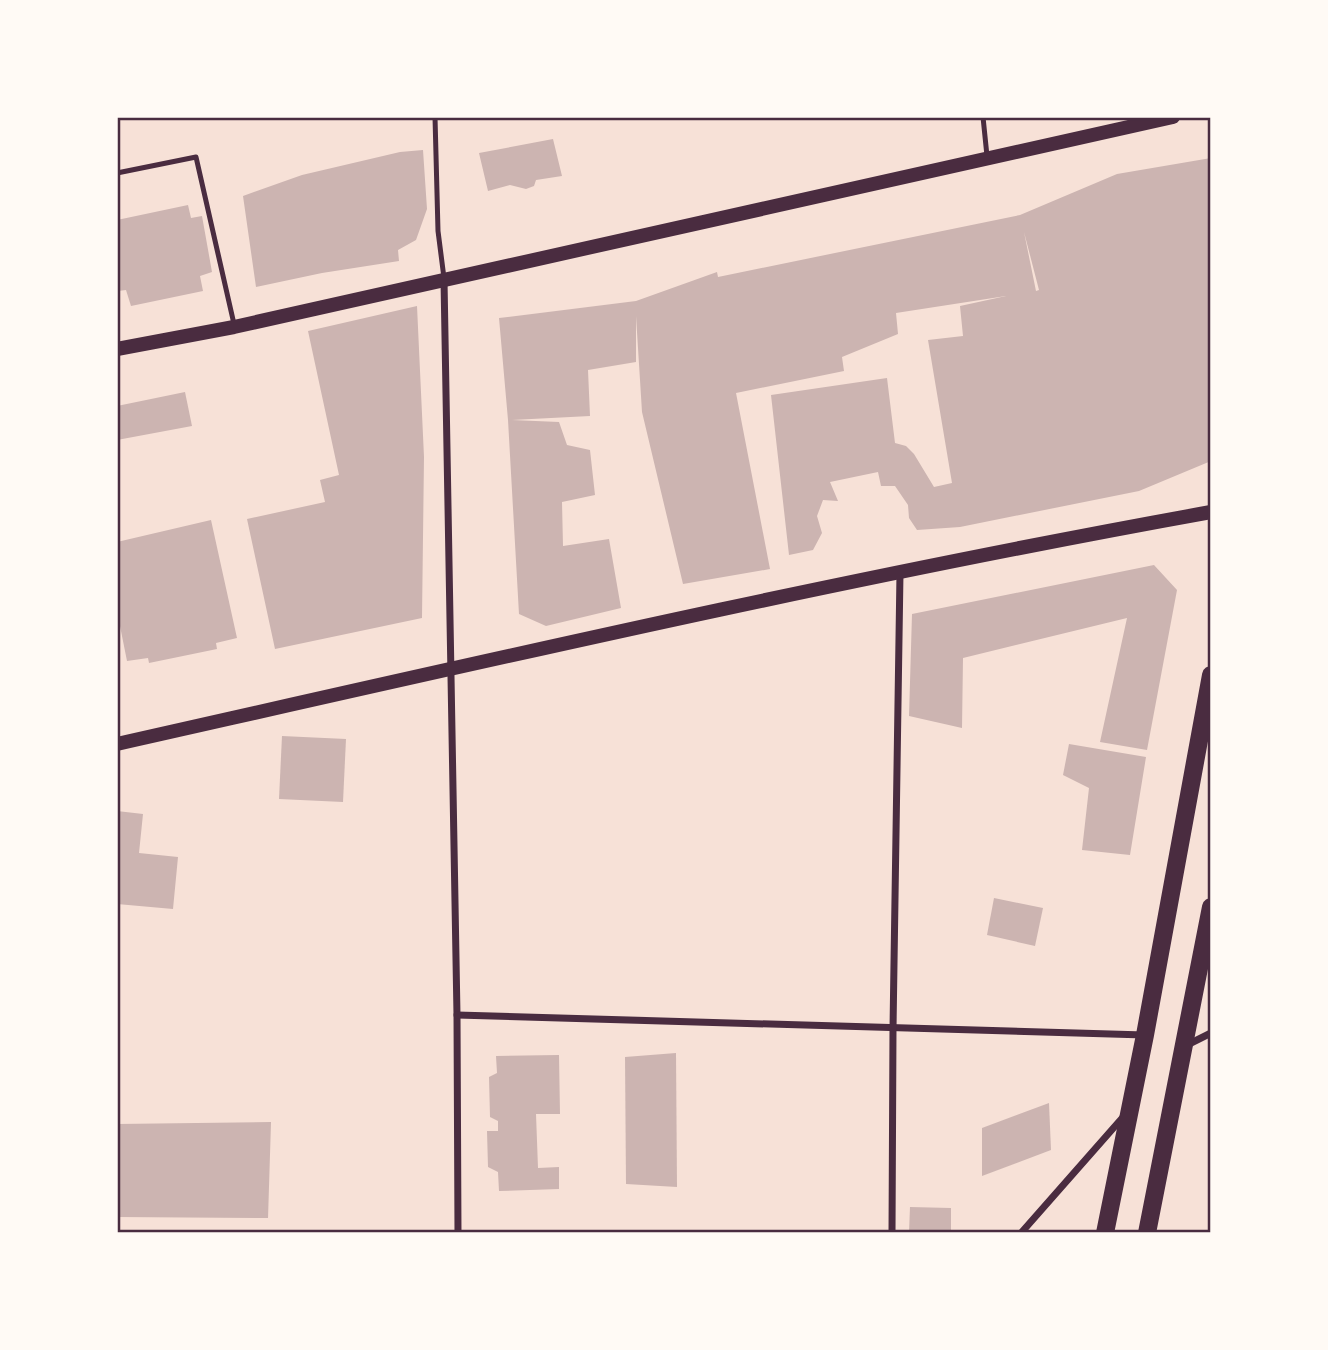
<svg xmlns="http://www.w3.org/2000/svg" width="1328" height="1350" font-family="'Asap Condensed',sans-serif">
<rect width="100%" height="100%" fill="#f7e1d7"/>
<!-- building -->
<g fill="#ccb4b1" fill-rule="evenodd">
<polygon points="553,139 562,176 536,180 534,186 526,189 510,185 488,191 479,153"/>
<polygon points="423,150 427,209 416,240 398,250 399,261 322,273 256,287 243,196 302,175 400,152"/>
<path d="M1211 158V461L1139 491 960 527 917 530 909 518 908 505 895 486H881L878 472 830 482 838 501 823 500 817 516 822 533 813 550 789 555 771 395 887 378 895 443 906 446 914 454 934 487 952 483 928 340 963 336 960 306 1006 296 896 313 898 334 842 357 844 371 736 393 770 569 683 584 642 412 636 316V362L588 370 590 416 512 420 559 422 567 445 590 450 595 495 562 502 563 546 609 539 621 608 546 626 519 614 508 420 499 318 636 301 717 272 718 277 1020 215 1117 174ZM1024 232 1039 290 1036 291Z"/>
<polygon points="188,205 191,218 202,216 212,272 200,276 203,291 131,306 126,290 118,291 117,287 117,220"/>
<polygon points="417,306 424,457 422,618 275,649 247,519 325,502 320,480 339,475 308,331"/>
<polygon points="185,392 192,426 117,440 117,406"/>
<polygon points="211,520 237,638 216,643 217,649 149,663 148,658 127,661 117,611 117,542"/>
<polygon points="1154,565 1177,590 1147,750 1100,742 1127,618 963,658 962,728 909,716 912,614"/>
<polygon points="282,736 346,739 343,802 279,799"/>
<polygon points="1069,744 1146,757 1130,855 1082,850 1089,788 1063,775"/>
<polygon points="117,811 143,814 139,853 178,857 173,909 117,904"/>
<polygon points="994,898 1043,908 1035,946 987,935"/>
<polygon points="676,1053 677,1187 626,1184 625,1057"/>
<polygon points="559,1055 560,1114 536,1114 538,1168 559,1167 559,1189 499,1191 498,1172 488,1167 487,1131 498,1131 498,1121 490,1117 489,1077 497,1073 496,1056"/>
<polygon points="1049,1103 1051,1150 982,1176 982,1128"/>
<polygon points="271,1122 268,1218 117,1217 117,1124"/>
<polygon points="910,1207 951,1208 951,1233 909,1233"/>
</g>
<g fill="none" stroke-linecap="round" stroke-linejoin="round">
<!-- service -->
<g stroke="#4a2c40" stroke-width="5">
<polyline points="435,117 438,231 444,278"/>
<polyline points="983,117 987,156"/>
<polyline points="117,173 196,157 234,324"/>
</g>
<!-- minor -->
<g stroke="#4a2c40" stroke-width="7">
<polyline points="444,280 457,1015 458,1233"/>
<polyline points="457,1015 1145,1035"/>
<polyline points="1187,1045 1211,1033"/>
<polyline points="892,1233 893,1029 900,573"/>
<polyline points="1021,1233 1124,1116"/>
</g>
<!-- secondary -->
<g stroke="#4a2c40" stroke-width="14">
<polyline points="117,349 234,327 1173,117"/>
<path d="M117 744C481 662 844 578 1211 512"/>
</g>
<!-- primary -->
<g stroke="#4a2c40" stroke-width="18">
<polyline points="1105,1233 1145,1035 1211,675"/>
<polyline points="1147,1233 1211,907"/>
</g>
</g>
<!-- border -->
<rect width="1328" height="1350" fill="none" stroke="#fffaf5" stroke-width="238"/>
<rect x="119" y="119" width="1090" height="1112" fill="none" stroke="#4a2c40" stroke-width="2.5"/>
</svg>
